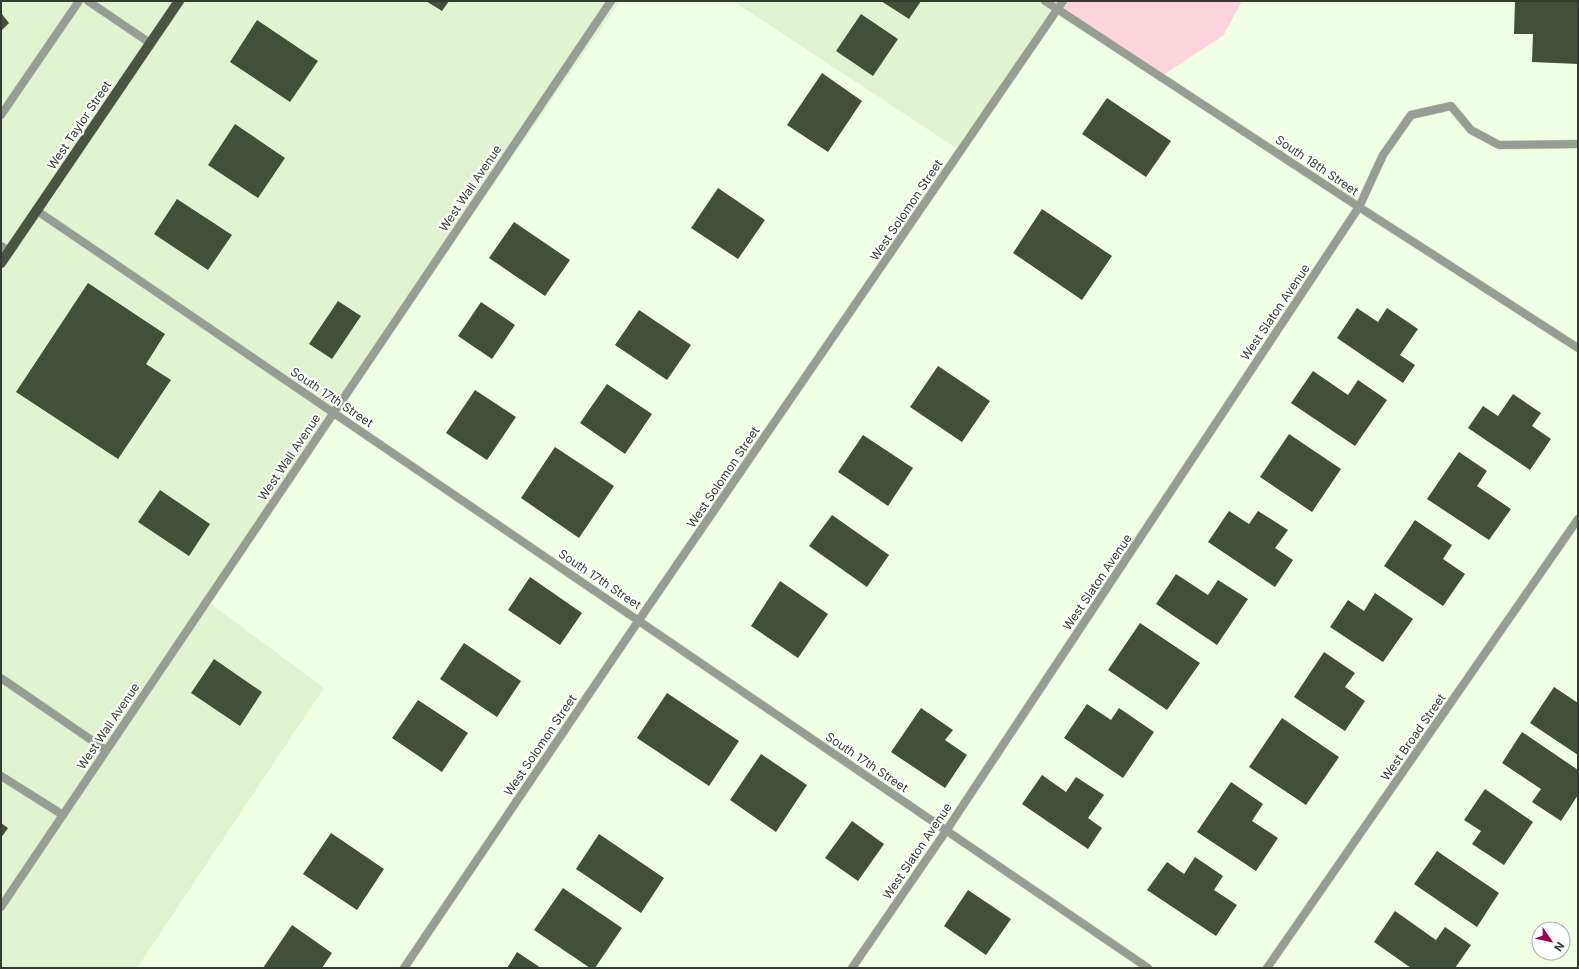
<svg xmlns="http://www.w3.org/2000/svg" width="1579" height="969" font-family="Inter,sans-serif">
<rect width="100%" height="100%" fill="#f0fee3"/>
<!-- built -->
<g fill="#e2f3d2">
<polygon points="1,1 620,1 207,601 324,688 137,968 1,968"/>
<polygon points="733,1 1064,1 956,148"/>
</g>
<!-- green -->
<polygon fill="#fed4dc" points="1063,1 1242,1 1223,36 1161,76 1058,9"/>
<!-- building -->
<g fill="#444f39">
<polygon points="426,1 449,1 442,11"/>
<polygon points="881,1 921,1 909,19"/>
<polygon points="1515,1 1578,1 1578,64 1532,62 1533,34 1514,34"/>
<polygon points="1,13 9,23 1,31"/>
<polygon points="861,14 898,39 873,76 836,51"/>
<polygon points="257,20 318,61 290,102 230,62"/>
<polygon points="822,73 862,101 828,152 787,125"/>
<polygon points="1107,98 1171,141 1146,177 1082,134"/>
<polygon points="235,124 285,158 258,198 208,165"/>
<polygon points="718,188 765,220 738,259 691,228"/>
<polygon points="177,199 232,235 208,270 154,234"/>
<polygon points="1042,209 1112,256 1082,300 1013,253"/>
<polygon points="514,222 570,260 545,296 489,258"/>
<polygon points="88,283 165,334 146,364 171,380 118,459 16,392"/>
<polygon points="338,301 361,316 332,359 309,344"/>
<polygon points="481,302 515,325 492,359 458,336"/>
<polygon points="1357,308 1378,322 1387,308 1418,329 1400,355 1415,365 1403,383 1337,338"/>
<polygon points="639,310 691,345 667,380 615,345"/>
<polygon points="938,366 990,401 962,442 910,407"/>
<polygon points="1313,371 1348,395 1358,380 1387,400 1355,446 1291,403"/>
<polygon points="607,384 652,414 625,454 580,423"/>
<polygon points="475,390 516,417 487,460 446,433"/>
<polygon points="1513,394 1541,413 1532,426 1551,439 1530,470 1468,428 1483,406 1498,416"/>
<polygon points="1289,434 1341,469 1312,512 1260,477"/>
<polygon points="863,435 913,468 888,506 838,472"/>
<polygon points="555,447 614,486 579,538 521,498"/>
<polygon points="1459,452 1487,471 1477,486 1511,509 1489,540 1427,499"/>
<polygon points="160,490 210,524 189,556 138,522"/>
<polygon points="1229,511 1249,524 1258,511 1288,530 1275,548 1293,560 1275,587 1208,542"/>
<polygon points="832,515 889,555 867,587 809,546"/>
<polygon points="1415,520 1452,545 1443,559 1465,574 1443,606 1384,566"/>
<polygon points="1176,574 1208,595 1218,580 1248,599 1217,645 1156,604"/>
<polygon points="530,577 582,613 560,645 508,610"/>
<polygon points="780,581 828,614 798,658 751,626"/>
<polygon points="1375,593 1413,619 1383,662 1330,627 1348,600 1364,611"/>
<polygon points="1140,623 1200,663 1167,710 1108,670"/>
<polygon points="464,643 521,681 497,717 440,679"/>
<polygon points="1324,652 1355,673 1345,687 1365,701 1345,731 1294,697"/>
<polygon points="214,659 262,692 240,726 191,693"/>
<polygon points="1554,687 1578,703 1578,755 1530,723"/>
<polygon points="667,693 739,741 709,786 637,738"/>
<polygon points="418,700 468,733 442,772 392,738"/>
<polygon points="1087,704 1111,720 1119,708 1154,732 1123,778 1064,738"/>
<polygon points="921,708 953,730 945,740 967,755 945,788 891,752"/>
<polygon points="1282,718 1339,757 1306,805 1249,767"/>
<polygon points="1522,732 1578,770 1578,795 1561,821 1532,802 1541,789 1502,763"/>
<polygon points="761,754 807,785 776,832 730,800"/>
<polygon points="1042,775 1066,792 1076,777 1104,795 1088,818 1102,828 1088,849 1022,804"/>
<polygon points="1231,782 1263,804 1252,821 1278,838 1256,871 1197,832"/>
<polygon points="1485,789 1533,822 1504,865 1472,844 1481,831 1464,820"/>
<polygon points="852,821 884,844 858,881 825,858"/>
<polygon points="1,823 8,828 1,838"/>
<polygon points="331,833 384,869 357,910 303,874"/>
<polygon points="599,834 664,878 641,913 576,869"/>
<polygon points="1437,851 1499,893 1477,927 1414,884"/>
<polygon points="1195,857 1223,876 1214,890 1237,905 1216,936 1147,890 1167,862 1184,874"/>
<polygon points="563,888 622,928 595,968 590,968 534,930"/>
<polygon points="968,890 1011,919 986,955 944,926"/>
<polygon points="1395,911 1436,940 1445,927 1471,945 1455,968 1411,968 1374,942"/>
<polygon points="292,925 332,953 322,968 263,968"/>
<polygon points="517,952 541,968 507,968"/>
</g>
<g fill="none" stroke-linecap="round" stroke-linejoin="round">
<defs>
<g id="lane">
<polyline points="88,1 150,43"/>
<polyline points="1,115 79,1"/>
<polyline points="1359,207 1383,155 1411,115 1451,106 1471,130 1499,145 1578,144"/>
<polyline points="1,246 9,251"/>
<polyline points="1,678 106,750"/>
<polyline points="1,776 63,815"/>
</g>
<g id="street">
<polyline points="1045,1 1359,207 1578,348"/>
<polyline points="36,210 1148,968"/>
<polyline points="1,907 611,1"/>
<polyline points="404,968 639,620 1063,1"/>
<polyline points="852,968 946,831 1359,207"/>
<polyline points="1267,968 1578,519"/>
</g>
<polyline id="primary" points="1,263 179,1"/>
</defs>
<!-- lane casing -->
<use href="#lane" stroke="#cfdbc3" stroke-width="9"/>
<!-- street casing -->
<use href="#street" stroke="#cfdbc3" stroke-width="9"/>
<!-- primary casing -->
<use href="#primary" stroke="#cfdbc3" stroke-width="11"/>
<!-- lane -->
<use href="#lane" stroke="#979d92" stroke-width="8"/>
<!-- street -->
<use href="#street" stroke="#979d92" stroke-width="8"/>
<!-- primary -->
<use href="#primary" stroke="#4a5441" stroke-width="10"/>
</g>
<g text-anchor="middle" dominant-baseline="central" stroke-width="4" stroke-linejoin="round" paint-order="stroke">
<!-- street labels -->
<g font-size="12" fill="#363b31" stroke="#fff">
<text transform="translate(79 125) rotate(-56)">West Taylor Street</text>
<text transform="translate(1317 165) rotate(34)">South 18th Street</text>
<text transform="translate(470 188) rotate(-56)">West Wall Avenue</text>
<text transform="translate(906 210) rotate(-56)">West Solomon Street</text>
<text transform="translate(1275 312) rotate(-56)">West Slaton Avenue</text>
<text transform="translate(332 397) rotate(34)">South 17th Street</text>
<text transform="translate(289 457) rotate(-56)">West Wall Avenue</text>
<text transform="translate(723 477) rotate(-56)">West Solomon Street</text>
<text transform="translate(600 579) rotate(34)">South 17th Street</text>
<text transform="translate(1097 582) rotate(-56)">West Slaton Avenue</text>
<text transform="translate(108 726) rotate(-56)">West Wall Avenue</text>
<text transform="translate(1413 737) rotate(-55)">West Broad Street</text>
<text transform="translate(540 745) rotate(-56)">West Solomon Street</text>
<text transform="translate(867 762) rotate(34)">South 17th Street</text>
<text transform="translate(917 851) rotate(-56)">West Slaton Avenue</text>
</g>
</g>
<!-- border -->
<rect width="1579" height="969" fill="none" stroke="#363b31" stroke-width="4"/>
<!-- north arrow -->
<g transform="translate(1551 941) rotate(124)"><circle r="19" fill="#ffffff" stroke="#afb1ad"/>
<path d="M0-3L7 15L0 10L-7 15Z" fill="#9e0348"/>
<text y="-6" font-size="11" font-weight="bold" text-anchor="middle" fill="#363b31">N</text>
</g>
</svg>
